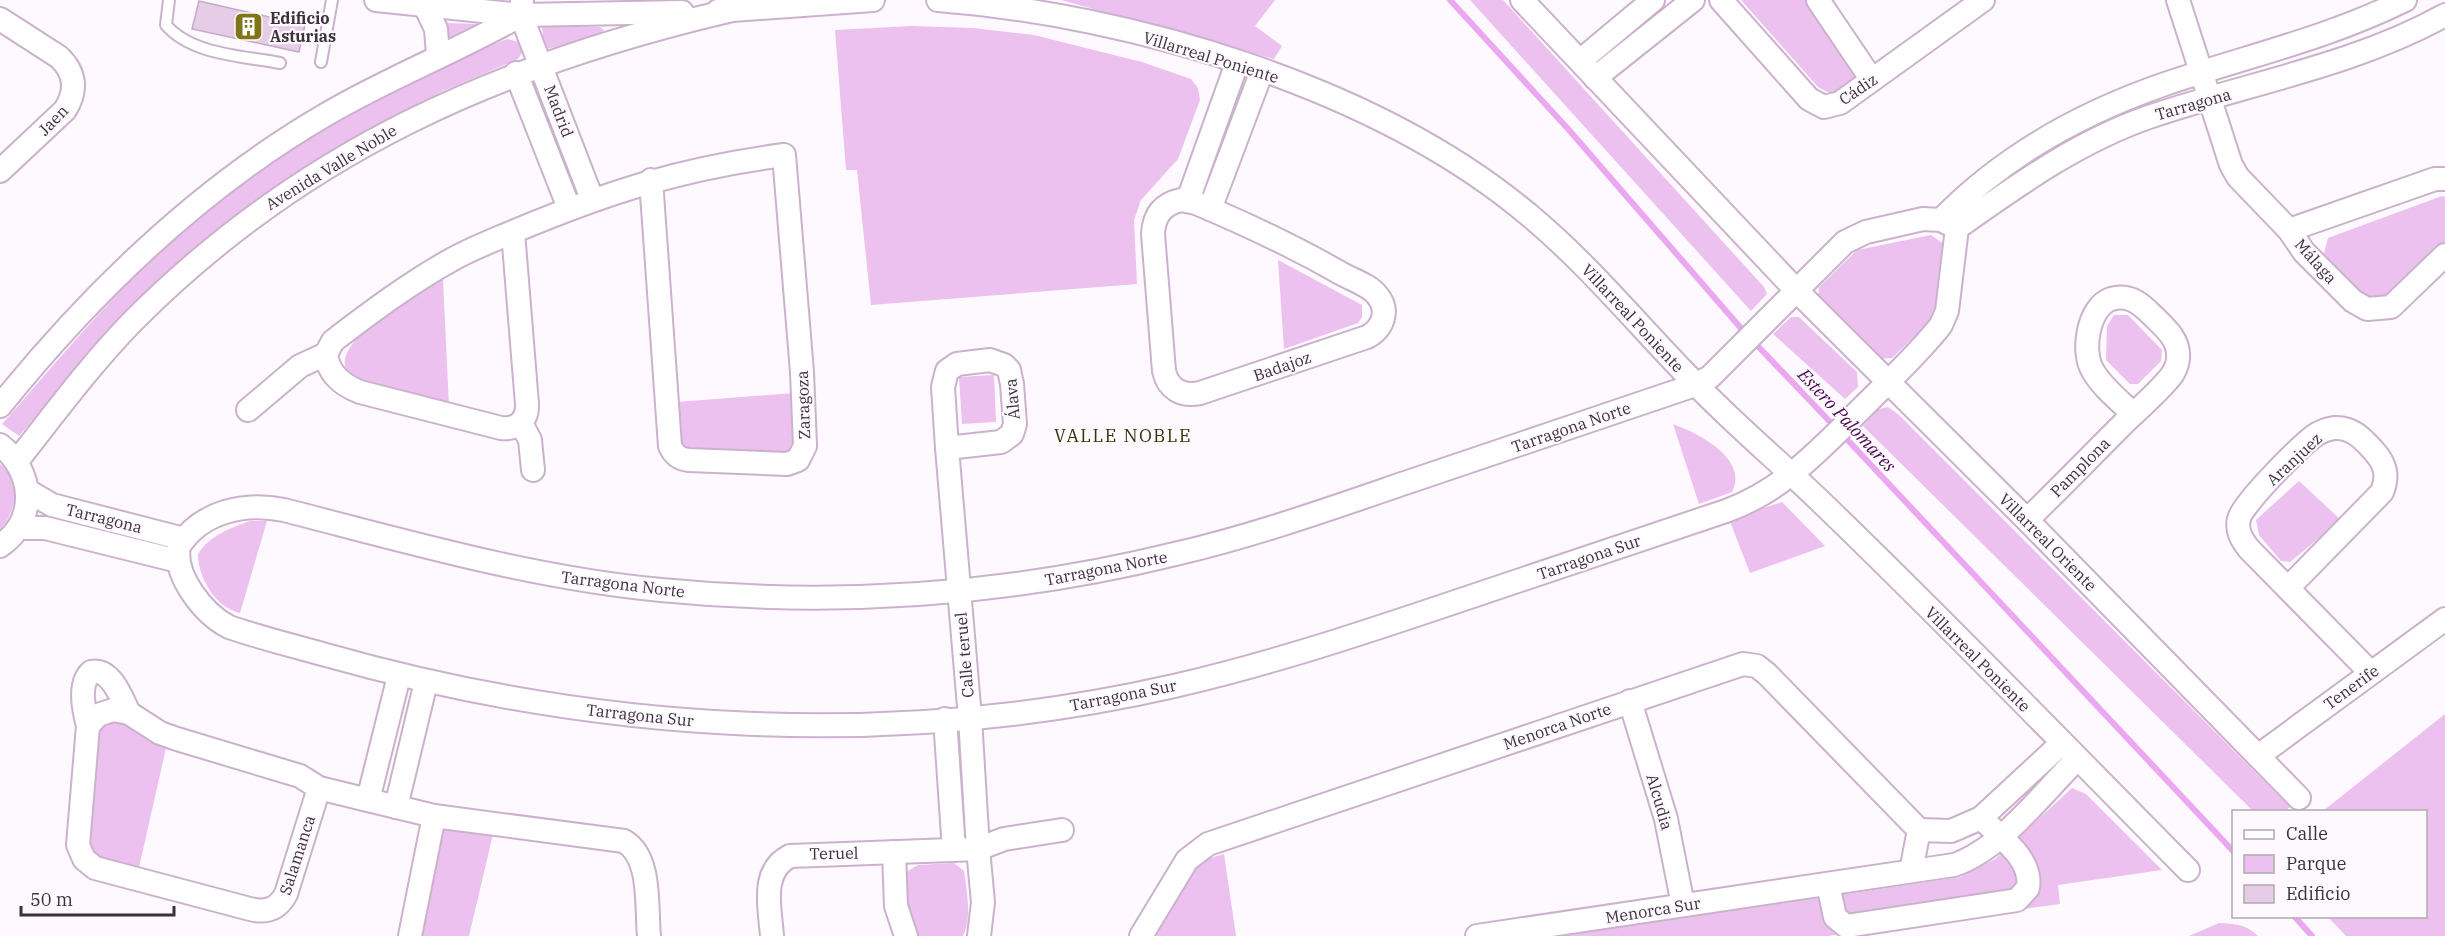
<svg xmlns="http://www.w3.org/2000/svg" width="2445" height="936" font-family="'IBM Plex Serif',serif">
<rect width="100%" height="100%" fill="#fef9fe"/>
<!-- green -->
<g fill="#ecc1ef">
<polygon points="1061,0 1275,0 1255,26 1282,46 1274,59"/>
<polygon points="1470,0 1503,0 1764,287 1767,294 1751,311"/>
<polygon points="1741,0 1808,0 1861,74 1831,94 1818,87"/>
<polygon points="445,23 479,24 480,25 448,40"/>
<polygon points="548,26 600,27 604,30 598,35 548,49 544,43 542,28"/>
<polygon points="912,26 973,28 1034,35 1142,62 1191,79 1198,88 1200,100 1178,159 1141,200 1134,220 1137,284 871,305 857,170 846,170 835,30"/>
<path d="M507 39 519 42 523 51 518 59 443 91 368 130 286 182 91 352 19 436 2 424C48 372 93 317 143 268 246 167 374 93 507 39Z"/>
<polygon points="2442,196 2445,197 2445,242 2387,302 2368,299 2324,254 2328,238"/>
<polygon points="1931,235 1944,244 1936,311 1931,321 1892,358 1876,359 1818,299 1819,287 1857,250"/>
<polygon points="1278,260 1362,305 1362,317 1358,323 1284,349"/>
<path d="M443 279 449 407C427 402 381 395 364 386 299 354 418 295 443 279Z"/>
<polygon points="2114,315 2128,315 2162,350 2161,361 2138,384 2130,384 2106,360 2107,326"/>
<polygon points="1791,317 1799,317 1857,372 1858,387 1845,399 1773,334"/>
<polygon points="994,375 996,422 962,424 959,377"/>
<polygon points="795,393 800,441 793,455 697,454 682,447 678,439 677,402"/>
<polygon points="1888,407 1898,414 2290,807 2285,811 2253,811 1863,426 1878,409"/>
<path d="M1673 424C1698 433 1749 459 1732 492L1699 504Z"/>
<path d="M0 464C21 482 17 511 0 530Z"/>
<polygon points="2299,481 2341,520 2290,562 2281,561 2259,535 2256,520"/>
<polygon points="1782,502 1825,546 1750,573 1729,519"/>
<path d="M250 521H267L240 613C216 608 198 578 198 554 209 536 230 528 250 521Z"/>
<polygon points="2445,714 2445,936 2346,936 2328,917 2426,916 2426,812 2323,811"/>
<polygon points="112,722 126,724 166,748 138,872 97,860 88,850 91,744 100,727"/>
<polygon points="2072,788 2086,794 2162,870 2058,885 2060,904 1828,936 1560,936 1961,877 1995,859"/>
<polygon points="446,826 494,830 469,936 417,936 440,831"/>
<polygon points="1224,854 1236,936 1156,936 1200,861"/>
<path d="M954 863 964 871 965 877C967 896 972 919 963 936H915L908 920 906 872 918 865Z"/>
<path d="M2219 923C2235 924 2246 924 2258 936H2189Z"/>
</g>
<g fill="none" stroke-linecap="round" stroke-linejoin="round">
<!-- stream -->
<g stroke="#eca7f1" stroke-width="6">
<polyline points="1450,0 1569,130 1746,334"/>
<polyline points="1753,341 1835,427"/>
<polyline points="1842,434 2234,852"/>
<polyline points="2294,916 2312,936"/>
</g>
</g>
<!-- building -->
<polygon fill="#e6cce7" stroke="#c4abc6" stroke-width="1.5" points="199,1 305,25 299,52 192,29"/>
<g fill="none" stroke-linecap="round" stroke-linejoin="round">
<defs>
<g id="lane">
<path d="M169 0 166 25C192 55 243 56 280 63"/>
<polyline points="321,62 332,0"/>
</g>
<g id="street">
<polyline points="376,0 521,15 682,12"/>
<path d="M938 0C1133 15 1378 88 1529 215 1600 274 1656 348 1723 411 1755 442 1789 471 1821 502 1946 622 2066 747 2188 870"/>
<polyline points="1522,0 1795,289 2027,520 2299,798"/>
<polyline points="1721,0 1809,99 1824,107 1840,103 1983,0"/>
<polyline points="1818,0 1872,80"/>
<polyline points="2178,0 2231,165 2238,177 2289,230 2304,252 2353,301 2367,309 2391,307 2445,255"/>
<polyline points="522,1 521,15 592,199"/>
<polyline points="425,6 436,29 438,55"/>
<polyline points="718,11 873,0"/>
<path d="M0 19 59 57C76 73 77 91 65 110L0 171"/>
<polyline points="1580,61 1653,0"/>
<polyline points="516,73 569,208"/>
<polyline points="1595,78 1693,0"/>
<path d="M1181 200 1196 203C1246 224 1295 247 1342 274 1353 280 1369 285 1377 295 1390 310 1383 329 1367 337L1200 393C1182 397 1168 389 1164 371L1153 234C1154 215 1163 204 1181 200Z"/>
<polyline points="1188,200 1237,63"/>
<polyline points="1210,209 1262,71"/>
<path d="M1923 219 1941 220 1957 228 1947 311 1941 325C1920 352 1893 377 1868 402 1824 445 1785 490 1726 511 1636 541 1546 571 1455 602 1363 633 1270 664 1174 686 894 750 601 733 326 655 294 646 261 638 229 627 204 614 173 576 179 546 202 511 245 502 284 510 409 542 532 578 661 590 833 607 1008 595 1175 554 1253 536 1329 509 1405 483 1502 451 1598 417 1695 385L1710 377 1845 242 1866 232Z"/>
<path d="M1941 220C2003 156 2081 113 2165 84 2247 56 2326 39 2405 0"/>
<path d="M1957 228C2018 185 2077 142 2149 117 2248 83 2353 66 2445 15"/>
<polyline points="2289,230 2435,179 2445,179"/>
<path d="M513 232 527 404C528 420 517 430 501 428L360 392C342 385 328 373 326 354L333 341C371 312 411 282 453 259 473 248 494 240 515 231 608 192 683 168 784 155L802 372 805 446 798 460 787 464 689 460C679 459 674 455 670 446L651 180"/>
<path d="M0 406C92 292 199 188 327 114 390 77 458 51 521 15"/>
<polyline points="248,410 300,366 326,354"/>
<polyline points="521,423 530,440 533,470"/>
<path d="M0 445C34 471 38 520 0 546"/>
<polyline points="947,448 1001,442 1012,434 1015,424 1012,384 1009,370 1004,365 990,360 957,364 947,371 943,387 947,448 970,718 978,849 983,902 979,936"/>
<path d="M17 461C55 413 91 364 133 321 303 150 501 64 732 10"/>
<polyline points="28,491 52,505 184,539"/>
<path d="M2027 520C2059 489 2089 458 2120 427 2137 410 2157 394 2172 375 2175 370 2178 364 2178 358 2180 339 2163 326 2151 314 2139 302 2128 294 2111 299 2088 307 2081 352 2093 371 2102 387 2120 401 2133 414"/>
<polyline points="19,528 45,528 178,561"/>
<path d="M2288 588 2382 492C2389 475 2385 463 2373 450 2362 438 2352 427 2334 428 2328 429 2322 431 2317 434 2303 443 2241 505 2239 519 2236 531 2242 540 2249 549L2371 673"/>
<polyline points="1630,701 1666,819 1683,905"/>
<polyline points="945,719 954,850"/>
<path d="M88 726C84 711 78 684 91 672 111 667 122 699 129 713"/>
<polyline points="2258,756 2445,619"/>
<path d="M319 788 286 894C278 909 266 913 250 909L95 868 84 859 78 845 88 726 98 715 113 710 129 713 160 733 177 739 300 776 319 788 368 800 434 816 624 841C652 857 646 907 649 936"/>
<polyline points="368,800 399,676"/>
<polyline points="396,807 426,682"/>
<polyline points="1919,830 1951,831 1981,818 2062,743"/>
<polyline points="894,852 896,906 906,936"/>
<polyline points="1911,871 1919,830"/>
<path d="M1828 884 1835 917 1846 926 2017 900 2028 888C2033 859 2000 837 1981 818"/>
<polyline points="410,936 434,816"/>
<path d="M772 936C770 908 760 871 790 856L978 849 1004 839 1062 830"/>
<polyline points="1141,936 1187,860 1208,844 1743,664 1757,666 1767,674 1919,830"/>
<path d="M1477 936 1954 865C2001 849 2042 794 2077 759"/>
</g>
</defs>
<!-- lane casing -->
<use href="#lane" stroke="#cbb2cc" stroke-width="14"/>
<!-- street casing -->
<use href="#street" stroke="#cbb2cc" stroke-width="26"/>
<!-- lane -->
<use href="#lane" stroke="#fff" stroke-width="10"/>
<!-- street -->
<use href="#street" stroke="#fff" stroke-width="22"/>
</g>
<!-- icons -->
<defs>
<symbol id="building-square" viewBox="-11 -11 22 22"><rect x="-9" y="-9" width="18" height="18" rx="4" fill="#807518" stroke="#fef9fe"/><path d="M-4-6H4V6H1V3H-1V6H-4ZM-2.5-4.3h1.7v1.8h-1.7ZM.8-4.3h1.7v1.8H.8ZM-2.5-1h1.7V.8h-1.7ZM.8-1h1.7V.8H.8Z" fill="#fff"/></symbol>
</defs>
<g fill-rule="evenodd">
<use href="#building-square" x="232" y="10" width="33" height="33"/>
</g>
<g text-anchor="middle" dominant-baseline="central" stroke-width="4.5" stroke-linejoin="round" paint-order="stroke">
<!-- poi labels -->
<g font-size="16" font-weight="bold" fill="#3b313c" stroke="#fef9fe" text-anchor="start">
<text x="270" y="18">Edificio<tspan x="270" dy="18">Asturias</tspan></text>
</g>
<!-- street labels -->
<g font-size="16" fill="#3b313c" stroke="#fef9fe">
<text transform="translate(1211 57) rotate(17)">Villarreal Poniente</text>
<text transform="translate(1858 89) rotate(-34)">Cádiz</text>
<text transform="translate(2193 104) rotate(-16)">Tarragona</text>
<text transform="translate(559 111) rotate(69)">Madrid</text>
<text transform="translate(53 120) rotate(-46)">Jaen</text>
<text transform="translate(331 167) rotate(-31)">Avenida Valle Noble</text>
<text transform="translate(2316 261) rotate(48)">Málaga</text>
<text transform="translate(1633 318) rotate(47)">Villarreal Poniente</text>
<text transform="translate(1282 366) rotate(-19)">Badajoz</text>
<text transform="translate(1012 399) rotate(-95)">Álava</text>
<text transform="translate(803 405) rotate(-92)">Zaragoza</text>
<text transform="translate(1571 427) rotate(-19)">Tarragona Norte</text>
<text transform="translate(2294 459) rotate(-43)">Aranjuez</text>
<text transform="translate(2080 467) rotate(-45)">Pamplona</text>
<text transform="translate(104 518) rotate(14)">Tarragona</text>
<text transform="translate(2048 542) rotate(45)">Villarreal Oriente</text>
<text transform="translate(1589 557) rotate(-19)">Tarragona Sur</text>
<text transform="translate(1106 568) rotate(-11)">Tarragona Norte</text>
<text transform="translate(623 584) rotate(7)">Tarragona Norte</text>
<text transform="translate(964 655) rotate(-95)">Calle teruel</text>
<text transform="translate(1978 659) rotate(45)">Villarreal Poniente</text>
<text transform="translate(2351 687) rotate(-36)">Tenerife</text>
<text transform="translate(1123 695) rotate(-11)">Tarragona Sur</text>
<text transform="translate(640 715) rotate(6)">Tarragona Sur</text>
<text transform="translate(1557 726) rotate(-19)">Menorca Norte</text>
<text transform="translate(1660 802) rotate(74)">Alcudia</text>
<text transform="translate(834 853) rotate(-1)">Teruel</text>
<text transform="translate(297 855) rotate(-72)">Salamanca</text>
<text transform="translate(1653 910) rotate(-9)">Menorca Sur</text>
</g>
<!-- water labels -->
<g font-size="18" font-style="italic" fill="#48084d" stroke="#fef9fe">
<text transform="translate(1847 420) rotate(47)">Estero Palomares</text>
</g>
<!-- neighbourhood labels -->
<g font-size="18" letter-spacing="1.5" fill="#373207" stroke="#fef9fe">
<text x="1123" y="435">VALLE NOBLE</text>
</g>
</g>
<!-- legend -->
<rect x="2232" y="810" width="195" height="108" fill="#fef9fe" stroke="#b0a9b0" stroke-width="1.5"/>
<rect x="2244" y="830" width="30" height="9" fill="#ffffff" stroke="#b0a9b0" stroke-width="1.5"/>
<text x="2286" y="840" font-size="18" fill="#3b313c">Calle</text>
<rect x="2244" y="855" width="30" height="18" fill="#ecc1ef" stroke="#b0a9b0" stroke-width="1.5"/>
<text x="2286" y="870" font-size="18" fill="#3b313c">Parque</text>
<rect x="2244" y="885" width="30" height="18" fill="#e6cce7" stroke="#b0a9b0" stroke-width="1.5"/>
<text x="2286" y="900" font-size="18" fill="#3b313c">Edificio</text>
<!-- scale -->
<path d="M21 906v9h153v-9" fill="none" stroke="#3b313c" stroke-width="3"/>
<text x="30" y="906" font-size="18" fill="#3b313c" stroke="#fef9fe" stroke-width="4.5" paint-order="stroke">50 m</text>
</svg>
